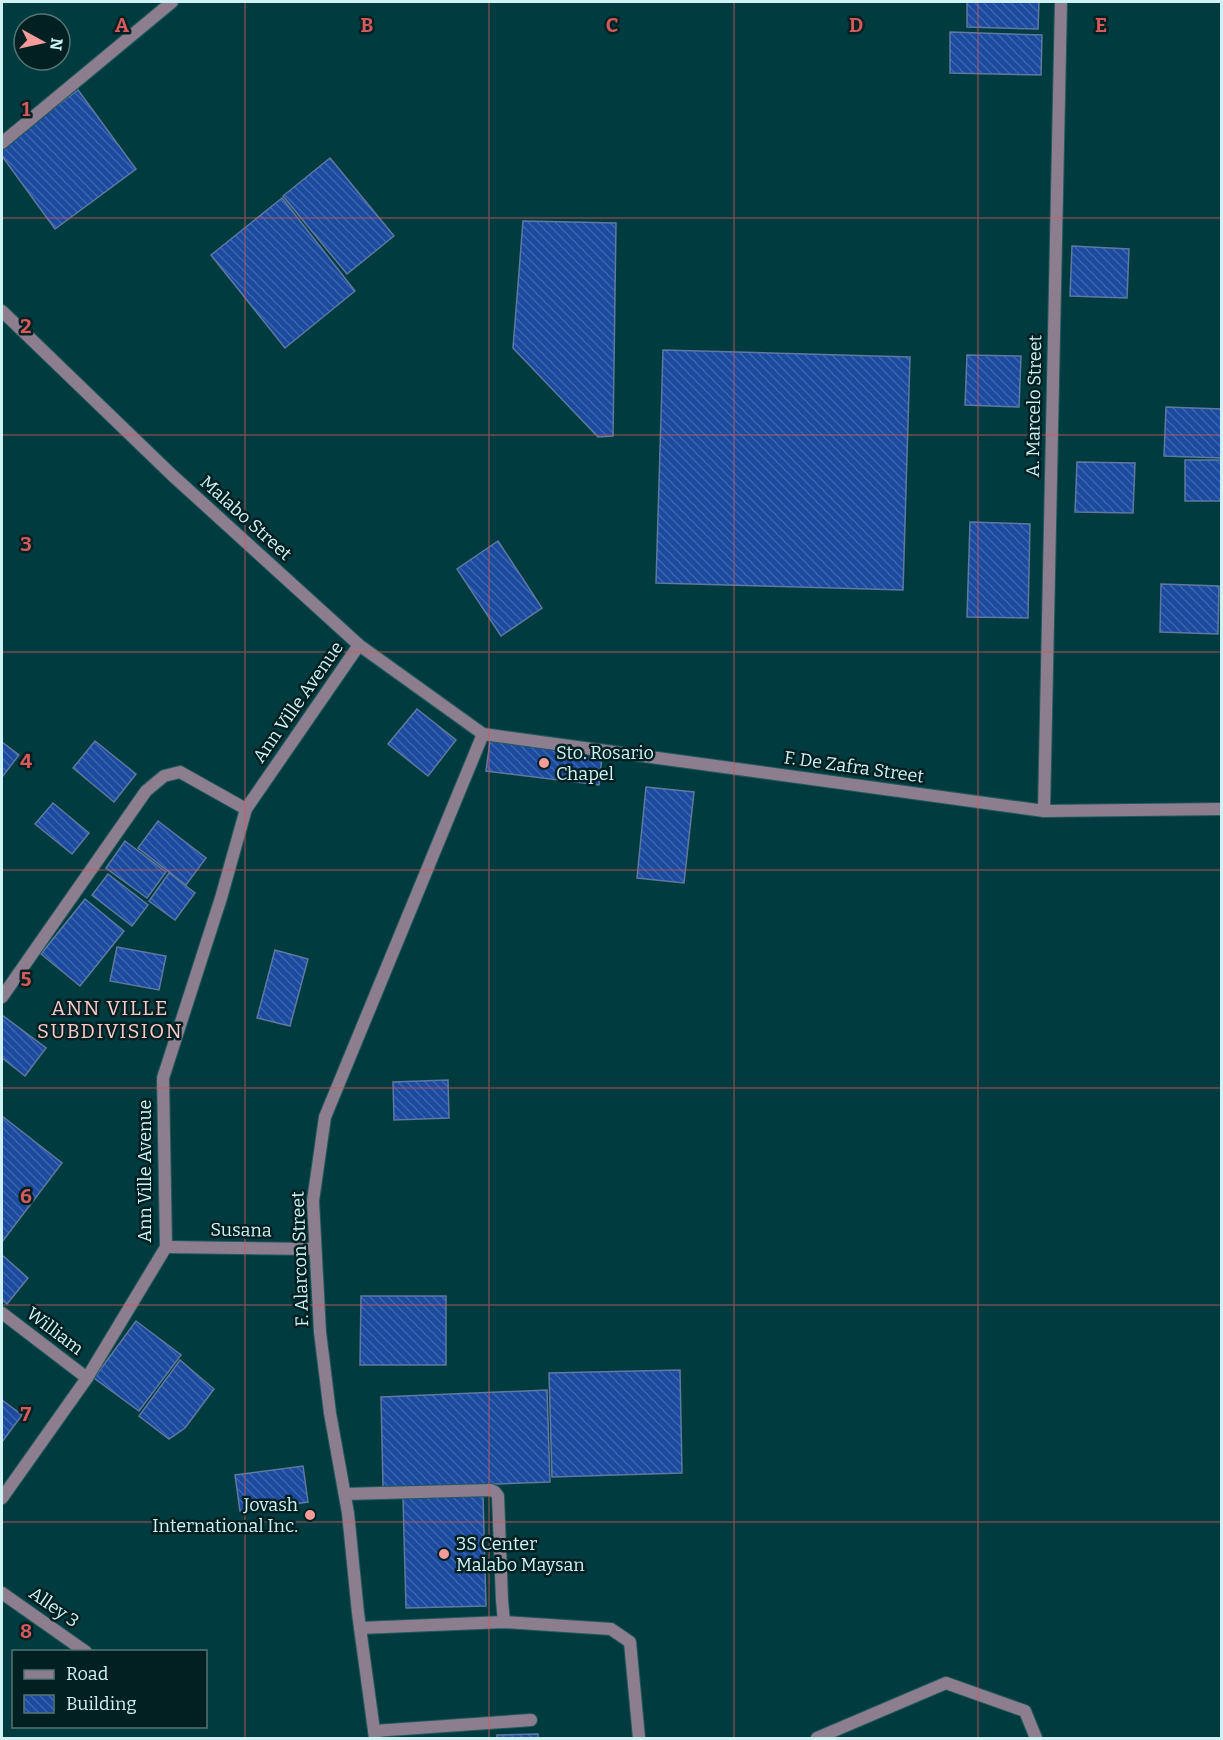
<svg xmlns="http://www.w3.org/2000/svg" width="1223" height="1740" font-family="Bitter,serif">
<defs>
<pattern id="building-back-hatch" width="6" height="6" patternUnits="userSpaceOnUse" patternTransform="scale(1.5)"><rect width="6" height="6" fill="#1b4a9e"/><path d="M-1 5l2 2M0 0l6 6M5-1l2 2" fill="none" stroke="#3b65ac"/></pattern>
</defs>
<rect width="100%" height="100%" fill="#003c3f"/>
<!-- building -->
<g fill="url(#building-back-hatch)" stroke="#5f78a1" stroke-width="1.5">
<polygon points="967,2 1039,2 1038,29 967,27"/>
<polygon points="950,32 1042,35 1041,75 950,73"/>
<polygon points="78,90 136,169 55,229 2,156 2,147"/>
<polygon points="330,158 394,236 347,274 283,196"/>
<polygon points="282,198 355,291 285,348 211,255"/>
<polygon points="523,221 616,223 613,436 598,437 513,348"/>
<polygon points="1072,246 1129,249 1127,298 1070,296"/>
<polygon points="663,350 910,357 903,590 656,583"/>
<polygon points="967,355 1021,356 1019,407 965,405"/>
<polygon points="1166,407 1222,409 1222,458 1164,456"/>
<rect x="1185" y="460" width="37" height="41"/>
<polygon points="1077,462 1135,463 1133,513 1075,512"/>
<polygon points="970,522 1030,524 1028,618 967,617"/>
<polygon points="498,541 542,608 501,636 457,569"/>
<polygon points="1161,584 1219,586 1218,634 1160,632"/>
<polygon points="417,709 456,740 428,776 388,744"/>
<polygon points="95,741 136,774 114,802 73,768"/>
<polygon points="490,741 602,756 599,785 486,771"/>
<polygon points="2,742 19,755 2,777"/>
<polygon points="646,787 694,792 684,883 637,878"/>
<polygon points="53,803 89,833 72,854 35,824"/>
<polygon points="158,821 206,858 186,885 138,848"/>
<polygon points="125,841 166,872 147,898 106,868"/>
<polygon points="169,873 195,893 175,920 149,901"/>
<polygon points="108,874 148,905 132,926 92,895"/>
<polygon points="85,899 124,931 80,986 41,954"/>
<polygon points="117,947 166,956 159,990 110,981"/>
<polygon points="275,950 308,959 290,1026 257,1018"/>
<polygon points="2,1015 46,1048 25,1076 2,1058"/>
<polygon points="448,1080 449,1118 394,1120 393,1082"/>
<polygon points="2,1116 62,1163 2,1242"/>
<polygon points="2,1255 28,1278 7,1304 2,1300"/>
<polygon points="361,1296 446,1296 446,1365 360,1365"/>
<polygon points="136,1321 181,1355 139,1411 94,1378"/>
<polygon points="180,1360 214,1389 185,1428 169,1439 139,1416"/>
<polygon points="680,1370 682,1473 552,1477 549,1373"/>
<polygon points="547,1390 550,1482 383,1488 381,1397"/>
<polygon points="2,1400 22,1415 2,1442"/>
<polygon points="303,1466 308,1502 240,1511 235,1475"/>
<polygon points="483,1496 486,1606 406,1608 403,1498"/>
<polygon points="538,1734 538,1738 497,1738 497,1735"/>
</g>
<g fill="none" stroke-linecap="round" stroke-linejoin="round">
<defs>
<g id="service">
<polyline points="345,1494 491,1490 495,1492 498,1496 502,1600 504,1622"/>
<polyline points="360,1628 504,1622 611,1629 630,1642 639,1738"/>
<polyline points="374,1731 531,1720"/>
</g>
<g id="minor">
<polyline points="2,143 172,2"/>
<polyline points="2,997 146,791 164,776 180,772 246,809"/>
<polyline points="166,1247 314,1249"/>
<polyline points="2,1313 87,1378"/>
<polyline points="2,1498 87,1378 166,1247 163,1078 221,898 246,809 359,645"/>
<polyline points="2,1593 86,1652"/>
<polyline points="817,1738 946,1683 1025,1711 1036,1738"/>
</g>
<g id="tertiary">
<polyline points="2,311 172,475 359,645 483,734 1044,811 1222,809"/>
<polyline points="1044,811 1061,2"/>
<polyline points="375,1738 358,1613 348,1513 330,1413 320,1332 313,1201 325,1117 483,734"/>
</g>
</defs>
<!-- service casing -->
<use href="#service" stroke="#21595c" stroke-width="14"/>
<!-- minor casing -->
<use href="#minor" stroke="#21595c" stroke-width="14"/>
<!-- tertiary casing -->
<use href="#tertiary" stroke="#21595c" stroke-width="14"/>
<!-- service -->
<use href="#service" stroke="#8d7e8f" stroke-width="12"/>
<!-- minor -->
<use href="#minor" stroke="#8d7e8f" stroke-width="12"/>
<!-- tertiary -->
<use href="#tertiary" stroke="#8d7e8f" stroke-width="12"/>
</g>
<!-- grid -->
<path fill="none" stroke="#d45a5b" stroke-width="1.5" stroke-opacity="0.55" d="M245 2V1738M489 2V1738M734 2V1738M978 2V1738M2 218H1222M2 435H1222M2 652H1222M2 870H1222M2 1088H1222M2 1305H1222M2 1522H1222"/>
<!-- markers -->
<g fill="#f59b9a" stroke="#022022" stroke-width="2">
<circle cx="544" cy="763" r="6"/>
<circle cx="310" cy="1515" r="6"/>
<circle cx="444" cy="1554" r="6"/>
</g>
<g text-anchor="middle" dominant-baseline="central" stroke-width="5" stroke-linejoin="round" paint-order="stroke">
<!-- street labels -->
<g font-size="18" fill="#d0f2f4" stroke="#022022">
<text transform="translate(1034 406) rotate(-89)">A. Marcelo Street</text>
<text transform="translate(246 518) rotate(42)">Malabo Street</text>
<text transform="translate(298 702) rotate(-55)">Ann Ville Avenue</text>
<text transform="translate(854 767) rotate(8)">F. De Zafra Street</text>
<text transform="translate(145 1171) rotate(-90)">Ann Ville Avenue</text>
<text transform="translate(241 1230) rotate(1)">Susana</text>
<text transform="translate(300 1259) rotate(-92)">F. Alarcon Street</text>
<text transform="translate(55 1331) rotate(37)">William</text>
<text transform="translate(54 1607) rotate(35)">Alley 3</text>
</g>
<!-- poi labels -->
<g font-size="18" fill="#d0f2f4" stroke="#022022" text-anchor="start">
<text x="556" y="753">Sto. Rosario<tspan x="556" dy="21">Chapel</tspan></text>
<text x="298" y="1505" text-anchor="end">Jovash<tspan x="298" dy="21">International Inc.</tspan></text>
<text x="456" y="1544">3S Center<tspan x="456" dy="21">Malabo Maysan</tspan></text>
</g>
<!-- neighbourhood labels -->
<g font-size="20" letter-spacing="1.5" fill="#ffcac8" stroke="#022022">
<text x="110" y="1008">ANN VILLE<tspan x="110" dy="23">SUBDIVISION</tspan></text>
</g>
</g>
<g font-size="20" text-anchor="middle" font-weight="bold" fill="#d45a5b" stroke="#022022" stroke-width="5" stroke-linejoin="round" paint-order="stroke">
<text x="122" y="32">A</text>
<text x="367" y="32">B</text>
<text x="612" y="32">C</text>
<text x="856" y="32">D</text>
<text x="1101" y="32">E</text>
<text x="26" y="116">1</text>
<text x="26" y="333">2</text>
<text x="26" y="551">3</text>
<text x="26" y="768">4</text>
<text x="26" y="986">5</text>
<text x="26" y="1203">6</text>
<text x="26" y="1421">7</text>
<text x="26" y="1638">8</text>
</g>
<!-- border -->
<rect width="1223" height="1740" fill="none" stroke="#d0f2f4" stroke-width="6"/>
<!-- legend -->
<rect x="12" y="1650" width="195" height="78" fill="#022022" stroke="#547476" stroke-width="1.5"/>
<rect x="24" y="1670" width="30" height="9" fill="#8d7e8f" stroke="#547476" stroke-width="1.5"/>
<text x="66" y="1680" font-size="18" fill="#d0f2f4">Road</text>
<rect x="24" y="1695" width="30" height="18" fill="url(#building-back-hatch)" stroke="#547476" stroke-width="1.5"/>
<text x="66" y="1710" font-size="18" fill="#d0f2f4">Building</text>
<!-- north arrow -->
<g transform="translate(42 42) rotate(98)"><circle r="28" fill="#022022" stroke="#547476" stroke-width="1.5"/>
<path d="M0-4.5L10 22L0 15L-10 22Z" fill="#f59b9a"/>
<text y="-9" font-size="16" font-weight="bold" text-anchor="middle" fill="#d0f2f4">N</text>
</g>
</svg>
